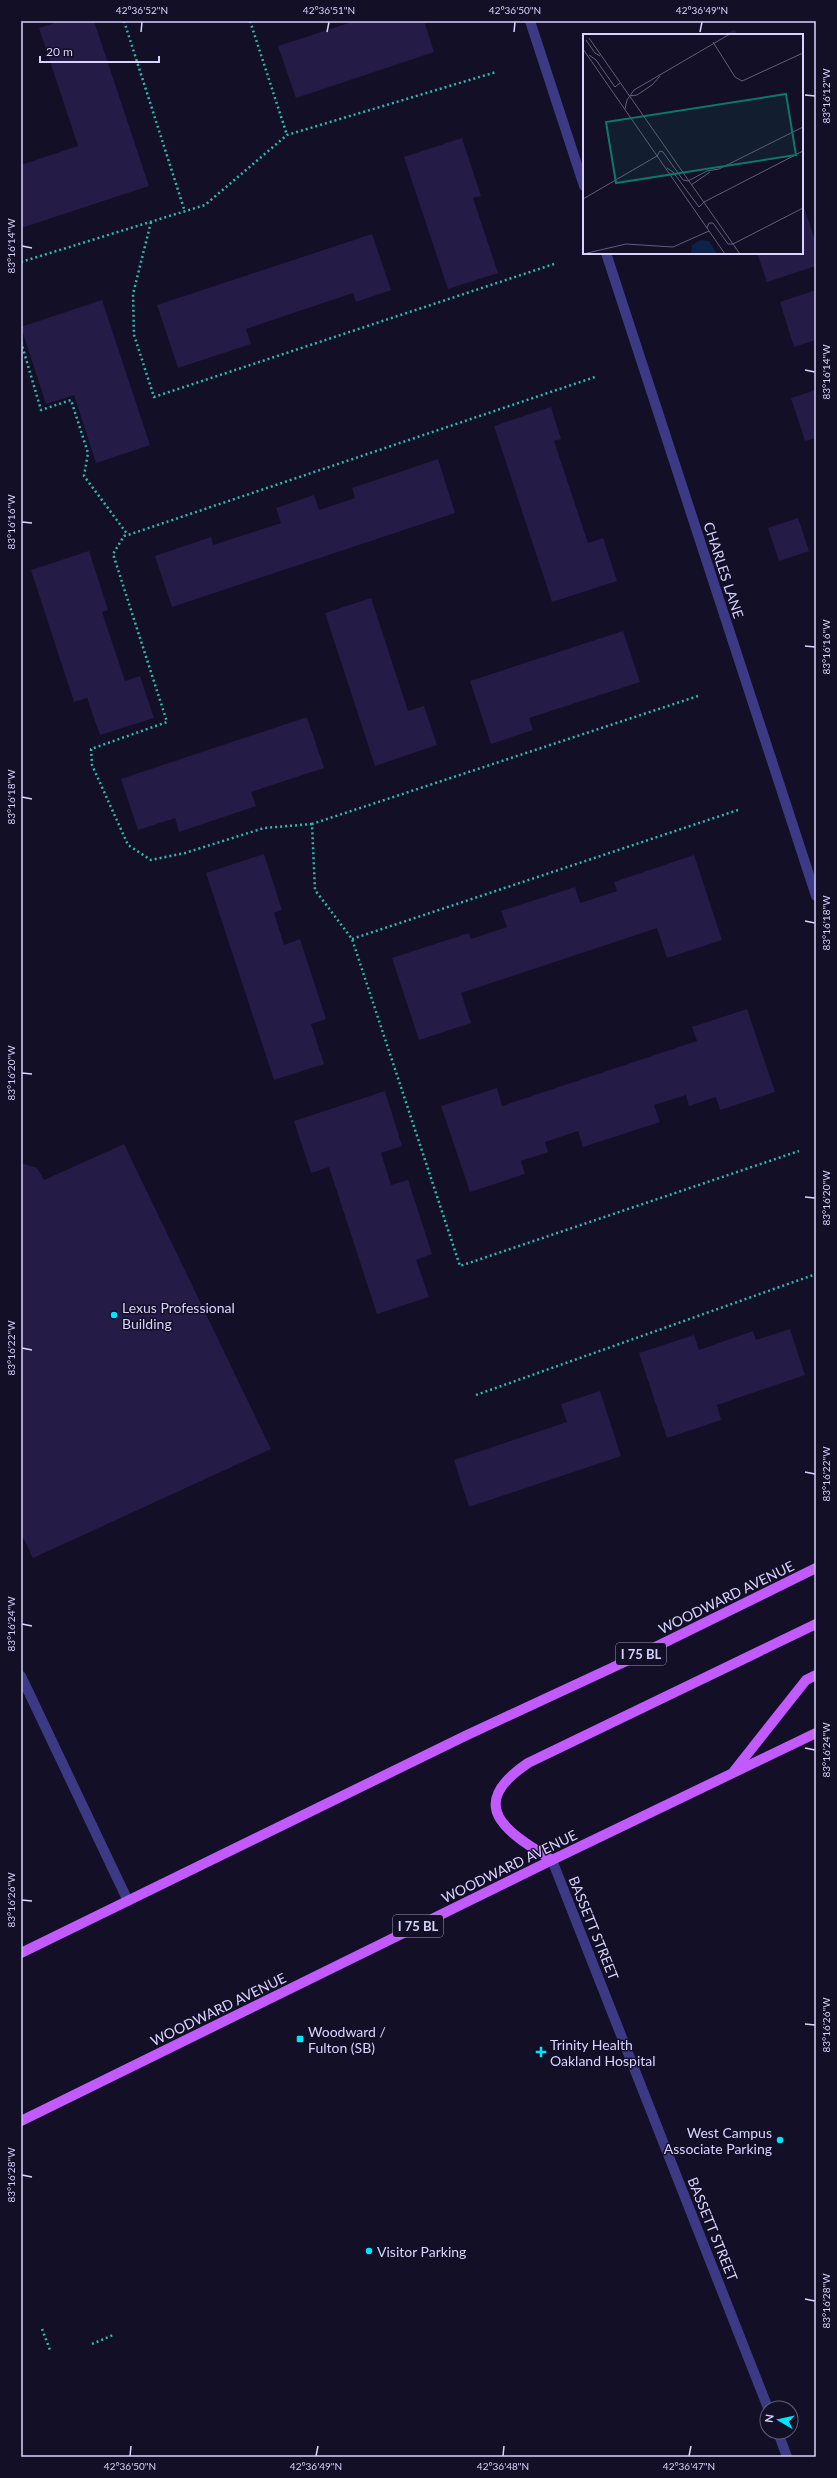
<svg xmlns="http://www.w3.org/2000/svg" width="837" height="2478" font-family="Lato,sans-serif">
<rect width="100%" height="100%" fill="#130f26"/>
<!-- building -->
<g fill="#241b47">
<polygon points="61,21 94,21 149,186 21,228 21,165 78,146 39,28"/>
<polygon points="355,21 424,21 434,52 296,98 278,46"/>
<polygon points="735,30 737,35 721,35"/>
<polygon points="462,138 481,196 473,198 498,273 448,289 404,157"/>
<polygon points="802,201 816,243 816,266 767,282 757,253 802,253"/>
<polygon points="372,234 391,290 356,302 353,293 246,329 251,344 178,368 157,305"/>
<polygon points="816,290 816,340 794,347 780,302"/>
<polygon points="102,300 150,445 96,463 74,395 46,404 21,327"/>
<polygon points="816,390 816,438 805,441 791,398"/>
<polygon points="551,407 561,439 554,441 588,543 603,538 617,581 552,602 494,426"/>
<polygon points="438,459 455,513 172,607 155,556 211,537 213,545 281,523 276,508 314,495 319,510 355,498 352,488"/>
<polygon points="798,518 809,551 779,561 768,528"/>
<polygon points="89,551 108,610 102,612 125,681 140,676 154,718 100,735 87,698 74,702 31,570"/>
<polygon points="371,598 408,711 424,706 437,745 375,766 325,613"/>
<polygon points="623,631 640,682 529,718 533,730 491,744 470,681"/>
<polygon points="307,717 324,768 251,792 256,806 179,832 175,818 138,830 121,779"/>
<polygon points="264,854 282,910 274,913 284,945 300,939 326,1019 311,1024 324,1064 274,1080 206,873"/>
<polygon points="694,855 722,940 667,958 657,928 461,993 471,1023 419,1040 392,958 469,933 471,939 507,927 501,911 575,887 580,903 617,891 614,882"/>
<polygon points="747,1009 775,1092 720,1110 716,1097 689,1106 686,1095 654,1105 660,1122 583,1147 578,1131 545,1142 548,1152 521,1161 525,1174 470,1192 441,1106 497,1088 502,1106 697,1041 692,1027"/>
<polygon points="385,1091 402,1146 381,1153 391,1185 408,1180 432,1254 416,1260 429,1297 377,1314 329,1167 311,1173 294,1121"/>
<polygon points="124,1144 271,1449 33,1558 21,1533 21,1163 37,1168 44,1180"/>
<polygon points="790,1329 805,1375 717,1405 721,1420 667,1438 639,1353 694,1335 699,1350 753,1331 756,1340"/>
<polygon points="600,1391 621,1456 469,1507 454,1460 567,1422 561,1404"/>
</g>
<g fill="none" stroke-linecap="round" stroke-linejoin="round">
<!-- path -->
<g stroke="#2fb8b0" stroke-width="2.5" stroke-dasharray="2 3" stroke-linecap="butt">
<polyline points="124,21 185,212"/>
<polyline points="250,21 287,135"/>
<polyline points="151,222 133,294 134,335 154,397 557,263"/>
<polyline points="21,262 205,205 287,135 496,72"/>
<polyline points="21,342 41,410 71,400 88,453 84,476 128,535"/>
<polyline points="698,696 312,824 315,890 352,939 460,1266 799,1151"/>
<polyline points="312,824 264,828 185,853 151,860 128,845 92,765 91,749 167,722 113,554 124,536 128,535 595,377"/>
<polyline points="352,939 738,810"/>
<polyline points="476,1395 816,1274"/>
<polyline points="42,2329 50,2350"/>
<polyline points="92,2344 113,2335"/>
</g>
<!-- lane -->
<polyline stroke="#3d3a85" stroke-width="10" points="21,1676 128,1901"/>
<!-- street -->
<g stroke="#3d3a85" stroke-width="10">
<polyline points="530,21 584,186"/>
<polyline points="606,253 816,896"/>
<polyline points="552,1860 768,2408"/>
<polyline points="778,2432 787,2457"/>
</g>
<!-- primary -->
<g stroke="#c25bff" stroke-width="10">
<polyline points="734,1771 806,1680 816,1675"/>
<path d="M552 1860C507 1832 464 1806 528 1763L816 1624"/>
<polyline points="21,1953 465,1736 633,1658 816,1568"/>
<polyline points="21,2121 552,1860 816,1733"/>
</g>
</g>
<!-- ticks -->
<path fill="none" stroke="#d9d4ff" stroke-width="1.5" d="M141 32 142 22M327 32 329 22M514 32 515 22M700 32 702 22M805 95 815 96M22 246 32 248M805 370 815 372M22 522 32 523M805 646 815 647M22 797 32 799M805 921 815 923M22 1073 32 1074M805 1197 815 1198M22 1348 32 1350M805 1472 815 1474M22 1624 32 1626M805 1748 815 1750M22 1900 32 1901M805 2024 815 2025M22 2175 32 2177M805 2299 815 2301M130 2456 131 2446M316 2456 318 2446M503 2456 504 2446M689 2456 691 2446"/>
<!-- markers -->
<g fill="#00e5ff" stroke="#130f26" stroke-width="1.5">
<circle cx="114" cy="1315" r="4"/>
<rect x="296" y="2035" width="8" height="8" rx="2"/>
<path d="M539 2046h4v4h4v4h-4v4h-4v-4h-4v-4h4z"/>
<circle cx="780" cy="2140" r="4"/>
<circle cx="369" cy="2251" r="4"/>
</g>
<g text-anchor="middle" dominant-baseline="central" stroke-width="3" stroke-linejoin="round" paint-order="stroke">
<!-- shield labels -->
<g fill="#130f26" stroke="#9e99be" stroke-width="1">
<rect x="616" y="1643" width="50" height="22" rx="3"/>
<rect x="393" y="1915" width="50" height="22" rx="3"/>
</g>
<g font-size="13" font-weight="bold" fill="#d9d4ff">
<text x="641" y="1654">I 75 BL</text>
<text x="418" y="1926">I 75 BL</text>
</g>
<!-- street labels -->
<g font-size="14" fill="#d9d4ff" stroke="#130f26">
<text transform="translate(724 570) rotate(72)">CHARLES LANE</text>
<text transform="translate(726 1597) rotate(-26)">WOODWARD AVENUE</text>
<text transform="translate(509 1866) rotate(-26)">WOODWARD AVENUE</text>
<text transform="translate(594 1928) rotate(68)">BASSETT STREET</text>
<text transform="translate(218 2009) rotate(-26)">WOODWARD AVENUE</text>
<text transform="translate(713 2229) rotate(68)">BASSETT STREET</text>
</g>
<!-- poi labels -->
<g font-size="14" fill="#d9d4ff" stroke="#130f26" text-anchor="start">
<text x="122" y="1307">Lexus Professional<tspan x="122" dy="16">Building</tspan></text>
<text x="308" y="2031">Woodward /<tspan x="308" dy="16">Fulton (SB)</tspan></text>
<text x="550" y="2044">Trinity Health<tspan x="550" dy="16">Oakland Hospital</tspan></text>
<text x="772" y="2132" text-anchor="end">West Campus<tspan x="772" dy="16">Associate Parking</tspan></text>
<text x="377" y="2251">Visitor Parking</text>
</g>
</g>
<!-- overview -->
<g transform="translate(583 34)">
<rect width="220" height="220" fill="#130f26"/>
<path d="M118 206 126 207 134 220H108L109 211Z" fill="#0c2248"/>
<path fill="none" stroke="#625e7d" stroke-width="1" d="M6 4 157 220M3 6 12 19 17 22M130 8 152 43 159 47 220 19M0 15 142 220M6 21 13 26 32 53 37 49M46 62 54 61 69 51 77 42M42 75 44 66 51 56 147 0M74 122 77 117 80 118 100 146 105 147M84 134 90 138 116 173 121 168M105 147 124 137 136 135 220 93M108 151 127 138M0 165 74 122M121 168 220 117M124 194 126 189H130L145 210H150M150 210 220 174M0 220 43 210 90 213 126 197"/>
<path fill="#0f766e" fill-opacity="0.15" stroke="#0f766e" stroke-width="2" d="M203 60 213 121 33 149 23 88Z"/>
<rect width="220" height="220" fill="none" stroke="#d9d4ff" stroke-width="2"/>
</g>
<!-- border -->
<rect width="837" height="2478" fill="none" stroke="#130f26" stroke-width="44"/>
<!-- north arrow -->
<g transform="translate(779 2420) rotate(279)"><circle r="19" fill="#130f26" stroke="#625e7d"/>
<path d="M0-3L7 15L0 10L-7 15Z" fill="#00e5ff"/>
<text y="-6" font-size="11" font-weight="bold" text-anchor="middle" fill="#d9d4ff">N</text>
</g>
<!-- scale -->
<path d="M40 56v6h119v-6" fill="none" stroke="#d9d4ff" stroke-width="2"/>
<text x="46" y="56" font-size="12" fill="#d9d4ff" stroke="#130f26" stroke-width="3" paint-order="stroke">20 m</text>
<rect x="22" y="22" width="793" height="2434" fill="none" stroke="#d9d4ff" stroke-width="1.5"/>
<g font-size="10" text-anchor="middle" fill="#d9d4ff">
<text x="142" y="14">42°36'52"N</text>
<text x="329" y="14">42°36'51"N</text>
<text x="515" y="14">42°36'50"N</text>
<text x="702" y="14">42°36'49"N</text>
<text transform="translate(826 96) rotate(-90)" y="4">83°16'12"W</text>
<text transform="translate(11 246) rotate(-90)" y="4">83°16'14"W</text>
<text transform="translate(826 372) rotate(-90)" y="4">83°16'14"W</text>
<text transform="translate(11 522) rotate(-90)" y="4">83°16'16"W</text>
<text transform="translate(826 647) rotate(-90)" y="4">83°16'16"W</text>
<text transform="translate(11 797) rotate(-90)" y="4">83°16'18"W</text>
<text transform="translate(826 923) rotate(-90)" y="4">83°16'18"W</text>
<text transform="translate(11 1073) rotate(-90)" y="4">83°16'20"W</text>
<text transform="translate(826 1198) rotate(-90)" y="4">83°16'20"W</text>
<text transform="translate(11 1348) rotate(-90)" y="4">83°16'22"W</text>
<text transform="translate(826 1474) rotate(-90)" y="4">83°16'22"W</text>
<text transform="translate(11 1624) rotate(-90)" y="4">83°16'24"W</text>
<text transform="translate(826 1750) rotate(-90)" y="4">83°16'24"W</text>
<text transform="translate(11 1900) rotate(-90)" y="4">83°16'26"W</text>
<text transform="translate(826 2025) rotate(-90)" y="4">83°16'26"W</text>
<text transform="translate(11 2175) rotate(-90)" y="4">83°16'28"W</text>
<text transform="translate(826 2301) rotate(-90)" y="4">83°16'28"W</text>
<text x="130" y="2470">42°36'50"N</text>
<text x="316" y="2470">42°36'49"N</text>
<text x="503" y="2470">42°36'48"N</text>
<text x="689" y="2470">42°36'47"N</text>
</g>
</svg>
